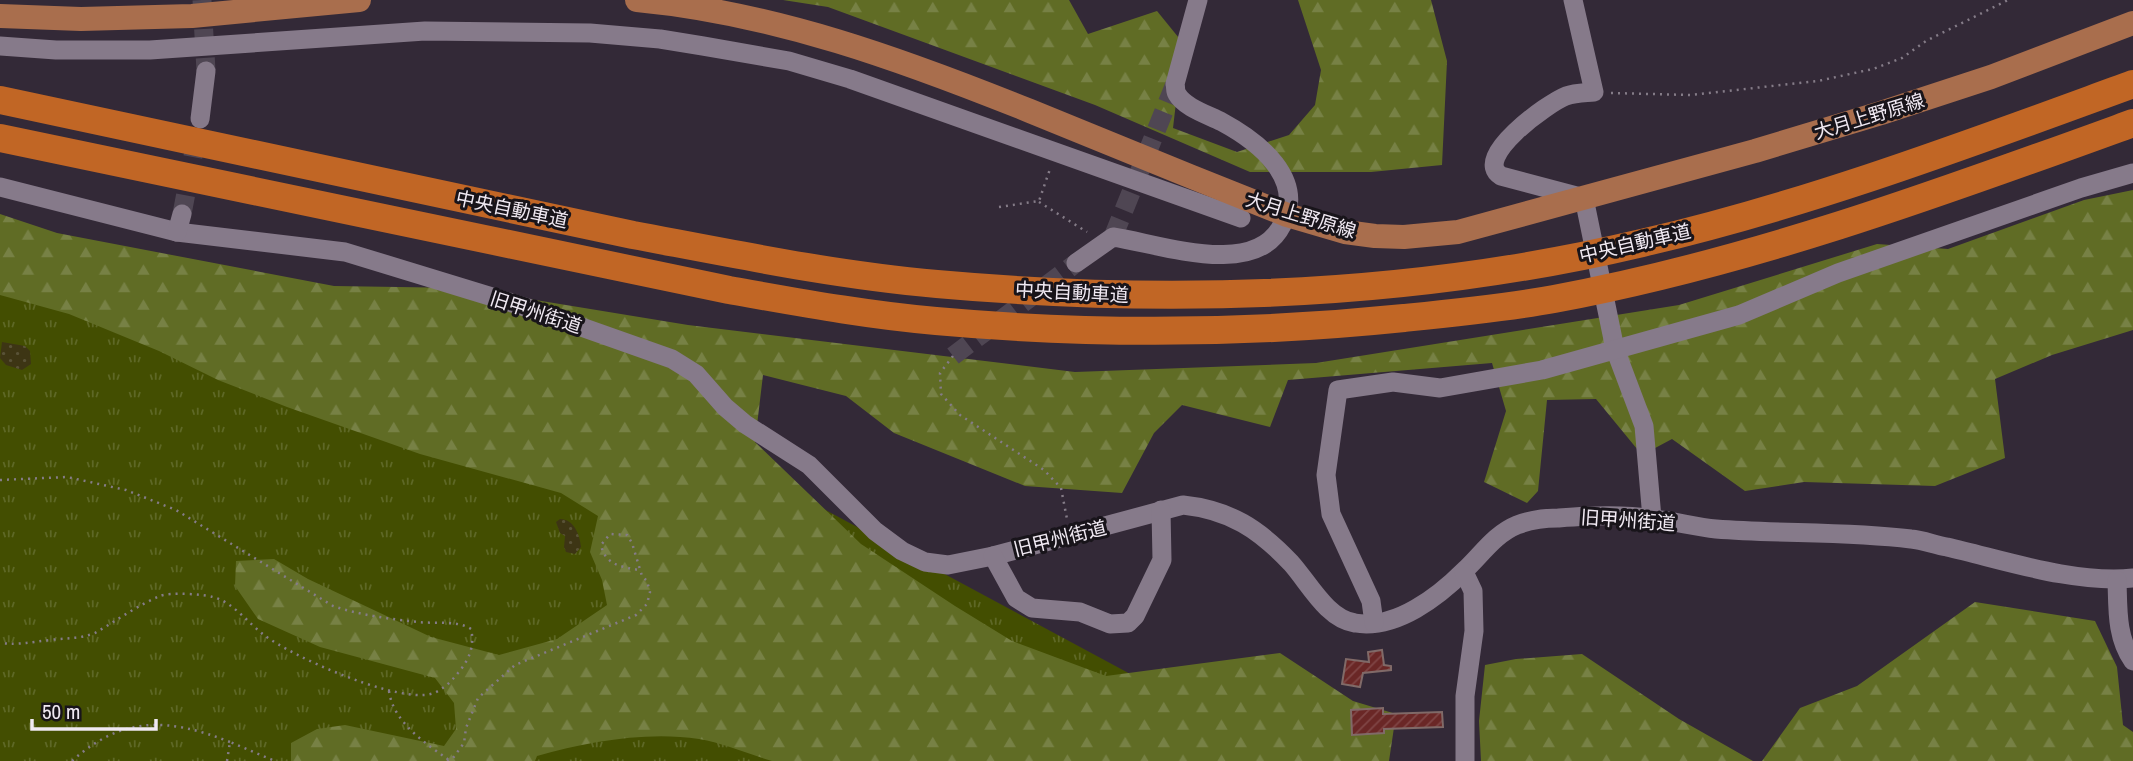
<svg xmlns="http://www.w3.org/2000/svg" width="2133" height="761" font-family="'Archivo Narrow','Noto Sans JP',sans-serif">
<defs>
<pattern id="grass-tufts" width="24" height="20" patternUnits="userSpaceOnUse" patternTransform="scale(1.75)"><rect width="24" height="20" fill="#434e01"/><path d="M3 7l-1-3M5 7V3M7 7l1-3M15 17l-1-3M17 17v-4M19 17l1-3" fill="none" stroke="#5e6826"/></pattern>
<pattern id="forest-firs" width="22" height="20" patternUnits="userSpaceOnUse" patternTransform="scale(1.75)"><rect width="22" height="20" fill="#606c25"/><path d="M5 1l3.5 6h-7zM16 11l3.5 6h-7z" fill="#778145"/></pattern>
<pattern id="sand-dots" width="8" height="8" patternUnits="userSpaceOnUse" patternTransform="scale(1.75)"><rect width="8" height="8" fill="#3d3514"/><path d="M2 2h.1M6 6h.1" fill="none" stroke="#595237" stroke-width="1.8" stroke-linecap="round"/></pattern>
<pattern id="building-hatch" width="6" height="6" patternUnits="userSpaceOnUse" patternTransform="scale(1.75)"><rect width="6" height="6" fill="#6a2726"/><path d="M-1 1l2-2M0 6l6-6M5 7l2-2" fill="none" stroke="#804646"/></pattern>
</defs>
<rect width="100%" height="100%" fill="#332937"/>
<!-- grass -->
<polygon fill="url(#grass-tufts)" points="0,246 530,351 1292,761 0,761"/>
<!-- forest -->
<g fill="url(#forest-firs)">
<polygon points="783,0 1069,0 1088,34 1157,11 1183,43 1173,128 1237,152 1289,135 1315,105 1321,70 1298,0 1431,0 1447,61 1442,165 1371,172 1250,172 1095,105 828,7"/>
<path d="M2133 190V330L2052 355 1995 379 2005 458 1935 486 1804 482 1745 491 1672 439 1642 455 1596 399 1547 400 1538 491 1527 503 1484 482 1506 411 1492 363 1288 380 1270 427 1182 405 1154 433 1122 493 1025 486 894 433 846 396 763 375 755 442 861 544 955 606 1012 641 1106 676 1280 653 1353 701 1396 714 1389 761H772C748 754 723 743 699 739 646 731 587 742 537 756L535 761H291V743L317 729 345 725 444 746 456 729 454 703 435 678 320 647 258 619 235 586 236 561 274 559 308 579 431 637 499 655 557 639 607 605 602 580 590 552 598 516 561 493 420 454 287 407 218 380 159 351 69 314 0 295V214L57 233 334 286 462 288 688 325 1075 372 1316 363 1679 305 1877 244 1948 249 2084 200Z"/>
<polygon points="1975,602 2095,621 2117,667 2123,725 2133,732 2133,761 1762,761 1800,708 1857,686"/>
<polygon points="1582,654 1679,719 1753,761 1481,761 1479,721 1485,665 1516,659"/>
</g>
<!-- sand -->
<g fill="url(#sand-dots)">
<polygon points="2,342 25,346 30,351 31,364 22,370 6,365 0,358"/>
<path d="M560 519C574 519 580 535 581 547L575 554 566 552 564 547 565 536 560 533 556 522Z"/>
</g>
<!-- building -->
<g fill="url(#building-hatch)" stroke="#806a68" stroke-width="2">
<polygon points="1382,650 1384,665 1391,666 1391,670 1363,673 1360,687 1342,684 1346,659 1369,662 1368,652"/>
<polygon points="1383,708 1383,714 1442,712 1443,727 1384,729 1384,733 1352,735 1351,710"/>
</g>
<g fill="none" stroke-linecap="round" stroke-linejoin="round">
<!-- minor-tunnel -->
<g stroke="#4f4653" stroke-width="19" stroke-dasharray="19 10" stroke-linecap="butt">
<polyline points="202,0 206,71"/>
<polyline points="182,214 198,130"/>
<polyline points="1113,237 1175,84"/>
<polyline points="953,356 1076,263"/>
</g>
<!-- path -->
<g stroke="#857c88" stroke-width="2.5" stroke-dasharray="2 5" stroke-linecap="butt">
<polyline points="1611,93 1690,95 1818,81 1873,69 1902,58 1926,41 2008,0"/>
<polyline points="1039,202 1087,232"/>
<polyline points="999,207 1039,201 1050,169"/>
<polyline points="953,356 940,373 941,394 960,415 1044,470 1061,488 1067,519"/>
<path d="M0 480 67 477 126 490 176 510 333 606C360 615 389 619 418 622 435 624 457 620 471 629 475 646 469 660 458 673 449 684 438 695 423 695 385 697 295 658 264 635 248 623 233 602 213 597 203 594 169 592 160 596 138 605 116 621 95 633 80 639 66 638 50 640 31 642 20 645 0 643"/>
<path d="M389 691C393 722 425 743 449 760"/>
<path d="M72 761C123 715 169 718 230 742"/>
<polyline points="227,761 230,742 275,761"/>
<path d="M447 761 453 758 464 743 466 728 478 698 515 665 636 615 647 604 650 592 647 581 642 576 632 543 627 535 610 534 601 545C605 565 622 567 639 570"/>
</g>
<!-- minor -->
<g stroke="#867a8a" stroke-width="19">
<path d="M1573 0 1594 92C1584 93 1575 93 1566 96 1548 103 1471 158 1501 176L1584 198 1615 349 1644 426 1652 518"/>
<polyline points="0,46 56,50 150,50 425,31 590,33 660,39 703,46 789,61 850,79 1241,218"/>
<polyline points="200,119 206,71"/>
<path d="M0 187 177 232 345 252 522 306 672 359 696 374 725 407 745 424 809 465 875 531 902 551 925 562 948 565 993 556 1183 505C1230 510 1259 529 1291 563 1309 583 1327 619 1355 623 1396 630 1439 596 1465 570 1482 554 1495 534 1517 525 1530 520 1545 518 1558 518 1590 516 1621 514 1653 519 1674 521 1695 527 1716 529 1780 534 1846 531 1911 539 1923 540 1935 545 1947 547 2004 560 2074 584 2133 578"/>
<polyline points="177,232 182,214"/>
<path d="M1076 263 1113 237C1160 244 1255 279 1282 225 1306 179 1259 142 1222 122 1209 115 1185 108 1177 94 1175 91 1176 87 1175 84L1198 0"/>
<polyline points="993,556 1016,598 1032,608 1080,612 1110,624 1128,623 1135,616 1162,560 1161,510"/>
<polyline points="1464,572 1473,591 1474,631 1465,696 1465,761"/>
<path d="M2117 580C2118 608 2116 637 2133 661"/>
<polyline points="1374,623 1371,601 1331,514 1326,475 1338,390 1393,382 1440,388 1542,370 1739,315 1838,273 2081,188 2133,173"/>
</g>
<!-- major -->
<g stroke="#a96e4d" stroke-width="24">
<path d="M637 0C775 13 903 60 1030 111 1116 146 1201 181 1287 215L1345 232 1375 236 1404 237 1458 232 1755 151 1881 113 1991 77 2133 23"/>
<polyline points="0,16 81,19 192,16 359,0"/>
</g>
<!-- highway -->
<g stroke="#c16625" stroke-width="28">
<path d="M0 100 633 235C734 254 835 275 937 284 1171 305 1413 297 1642 243 1810 204 1971 143 2133 84"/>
<path d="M0 138 729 290C797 302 866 315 936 321 1091 335 1249 334 1404 318 1454 313 1505 308 1554 299 1753 262 1943 192 2133 123"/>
</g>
</g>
<g text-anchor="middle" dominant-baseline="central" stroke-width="6" stroke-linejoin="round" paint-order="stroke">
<!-- street labels -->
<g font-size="19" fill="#f0e9f2" stroke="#18141a">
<text transform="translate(1869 116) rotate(-17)">大月上野原線</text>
<text transform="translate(512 209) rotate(12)">中央自動車道</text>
<text transform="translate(1301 215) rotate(17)">大月上野原線</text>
<text transform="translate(1635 243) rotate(-13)">中央自動車道</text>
<text transform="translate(1072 292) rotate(3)">中央自動車道</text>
<text transform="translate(536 312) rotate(18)">旧甲州街道</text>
<text transform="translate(1628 520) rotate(4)">旧甲州街道</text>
<text transform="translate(1060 538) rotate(-14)">旧甲州街道</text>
</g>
</g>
<!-- scale -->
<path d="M32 719v10h124v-10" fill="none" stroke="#f0e9f2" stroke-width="3.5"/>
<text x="42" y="719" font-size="21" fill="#f0e9f2" stroke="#18141a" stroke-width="5" paint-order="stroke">50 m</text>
</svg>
